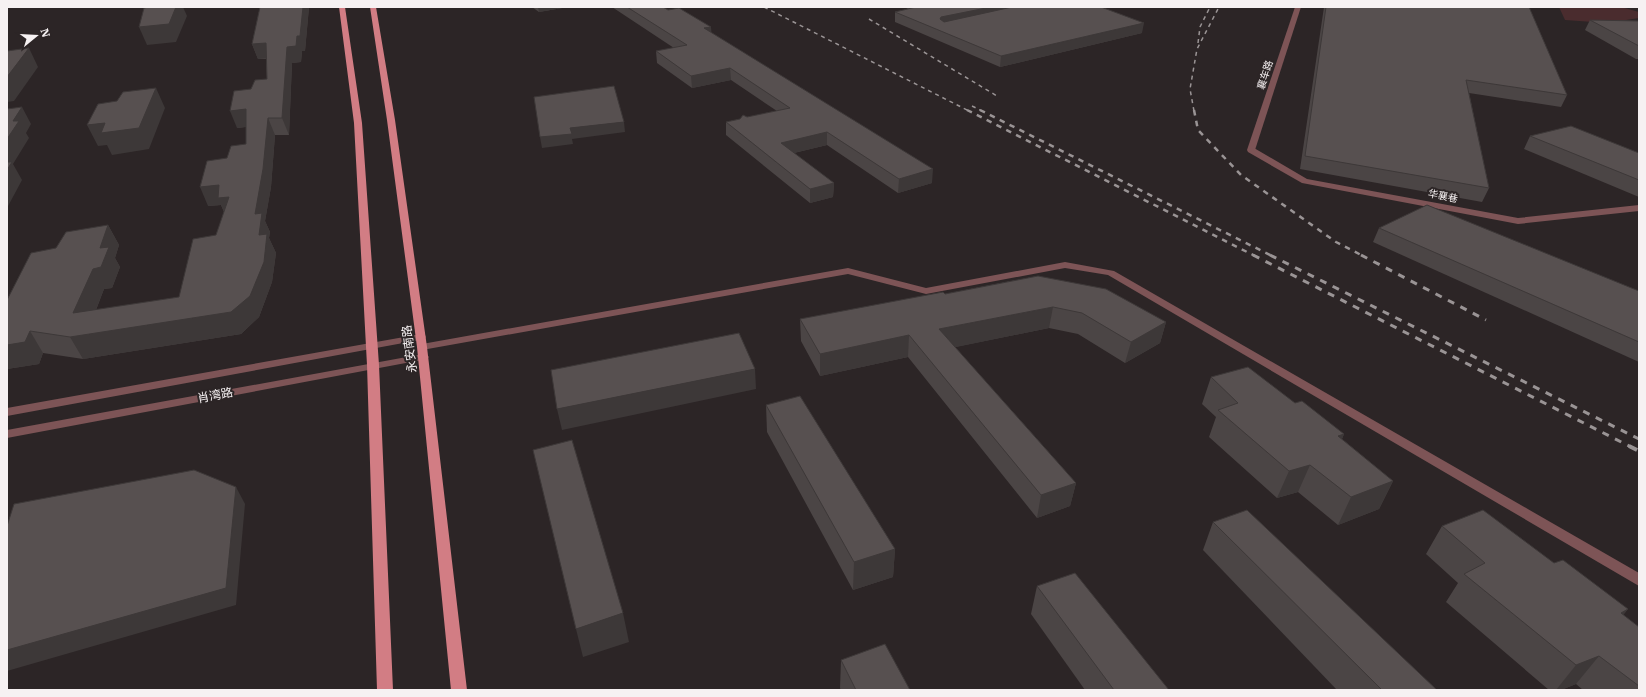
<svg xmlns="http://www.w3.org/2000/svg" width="1646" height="697" font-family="'IBM Plex Serif','Noto Sans SC',serif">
<rect width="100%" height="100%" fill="#2c2526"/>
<!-- green -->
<polygon fill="#4a2c2e" points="1559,7 1621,7 1639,12 1639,18 1607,23 1565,20"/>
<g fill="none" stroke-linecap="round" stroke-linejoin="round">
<!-- minor -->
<g fill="#7d5456" fill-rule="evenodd">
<polygon points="1248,148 1254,148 1307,179 1518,218 1639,205 1639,211 1518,224 1302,183 1248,152"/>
<polygon points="1065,262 1114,271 1639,573 1639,586 1108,275 1065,268 926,294 848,274 422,350 417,347 422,344 848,268 926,288"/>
</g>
<!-- tertiary -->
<g fill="#7d5456" fill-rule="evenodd">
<polygon points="1295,7 1301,7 1255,150 1248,152 1247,150"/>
<polygon points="421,334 425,335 426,337 425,339 7,416 7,408"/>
<polygon points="423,354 427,355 429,357 427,359 7,438 7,430"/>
</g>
<!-- primary -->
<g fill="#d27d84" fill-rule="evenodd">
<polygon points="339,7 345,7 362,123 379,365 393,690 377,690 367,365 354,123"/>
<polygon points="370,7 376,7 395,120 427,347 467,690 451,690 417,347 387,120"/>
</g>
<!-- rail-far3 -->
<g stroke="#9a9495" stroke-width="1.5" stroke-dasharray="4 4" stroke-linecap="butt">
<polyline points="764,7 969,111"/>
<polyline points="869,19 997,96"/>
<polyline points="1198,43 1200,27 1210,7"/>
<polyline points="972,106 982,111"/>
<polyline points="1194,111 1190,89 1197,49 1219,7"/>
</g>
<!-- rail-far2 -->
<g stroke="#9a9495" stroke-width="2.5" stroke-dasharray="5.5 5.5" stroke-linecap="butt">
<polyline points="967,110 1255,256"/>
<polyline points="980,110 1272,256"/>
<polyline points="1194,110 1198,130 1241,175 1336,242 1363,256"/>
</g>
<!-- rail-far1 -->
<g stroke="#9a9495" stroke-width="3" stroke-dasharray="7 7" stroke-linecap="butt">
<polyline points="1253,255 1631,447"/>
<polyline points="1270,255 1639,439"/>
<polyline points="1361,255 1486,320"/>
</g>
<!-- rail -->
<polyline stroke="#9a9495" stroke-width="4" stroke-dasharray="9 9" stroke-linecap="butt" points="1629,446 1639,451"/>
</g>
<!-- wall -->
<g fill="#4b4545">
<polygon points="260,7 309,7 305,51 302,51 301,62 292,63 289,135 275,135 271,187 265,221 270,232 269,238 276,253 272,282 259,317 241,334 83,359 43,353 39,364 7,369 56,248 108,225 119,245 115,258 120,267 112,288 104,289 96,310 179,297 216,235 224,212 221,205 208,206 227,158 246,144 246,127 237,128 251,89 267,79 266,59 258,59 252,44"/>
<polygon points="532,7 568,7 539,12"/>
<polygon points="612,7 663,7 711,33 932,183 898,193 827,145 794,153 834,183 833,197 810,203 726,135 726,122 777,111 731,80 692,88 657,63 656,51 674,48"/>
<polygon points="905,7 1101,7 1142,33 1000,67 895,22 895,12 908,9"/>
<polygon points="1324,7 1529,7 1567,95 1561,107 1469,93 1489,188 1482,202 1300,169"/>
<polygon points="1590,20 1639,21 1639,59 1636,59 1585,30"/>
<polygon points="1530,136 1639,153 1639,197 1524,149"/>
<polygon points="1379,228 1639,291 1639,362 1373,242"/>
<polygon points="1038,276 1166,322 1160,343 1125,363 1078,334 1049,328 955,347 1076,483 1070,506 1037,518 908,357 820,376 801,341 800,319 945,294"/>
<polygon points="1211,377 1295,403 1344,434 1342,439 1393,481 1379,509 1338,525 1298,492 1277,498 1209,437 1216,417 1202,404"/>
<polygon points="766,405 895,549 893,577 853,590 767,432"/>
<polygon points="1213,522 1437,690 1337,690 1203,550"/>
<polygon points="1442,526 1554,563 1628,609 1623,615 1639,627 1639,690 1583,690 1576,684 1561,690 1549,690 1446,602 1458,583 1426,554"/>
<polygon points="1037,586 1169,690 1085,690 1031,614"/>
<polygon points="841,660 910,690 841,690 840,688"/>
</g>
<!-- shaded-wall -->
<g fill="#3d3838">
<polygon points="176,7 183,7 187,16 176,42 147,45 139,27"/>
<polygon points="303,7 309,7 305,51 302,51 301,62 292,63 289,135 282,118 287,47"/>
<polygon points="538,7 568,7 539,12"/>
<polygon points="991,7 1039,7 941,28 940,19 941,17"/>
<polygon points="1144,23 1142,33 1000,67 1001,56"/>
<polygon points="711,27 712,38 704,28"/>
<polygon points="266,43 271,58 258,59 252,44"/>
<polygon points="29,48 38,67 14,101 7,102 7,77"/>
<polygon points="730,68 731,80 692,88 691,76"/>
<polygon points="156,88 165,108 149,149 112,155 107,145 98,146 87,125 105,123"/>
<polygon points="22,107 31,124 26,133 29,138 13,164 22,180 7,208 7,139 13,121"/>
<polygon points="246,109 252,126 237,128 230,111"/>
<polygon points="268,118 275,135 271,187 265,221 270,232 269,238 276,253 272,282 259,317 241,334 83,359 70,337 231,312 259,235 255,214"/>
<polygon points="624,122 625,132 572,139 573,144 542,148 540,137 570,128"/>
<polygon points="827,132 827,145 781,156 781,143"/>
<polygon points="933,169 932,183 898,193 899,179"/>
<polygon points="834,183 833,197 810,203 810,189"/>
<polygon points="219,185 229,197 227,217 221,205 208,206 200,187"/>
<polygon points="108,225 119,245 115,258 120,267 112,288 104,289 86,335 73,313 100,248"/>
<polygon points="1053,307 1049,328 937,351 939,329"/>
<polygon points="1166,322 1160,343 1125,363 1131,342"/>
<polygon points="30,331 43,353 39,364 7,369 7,345"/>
<polygon points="909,335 908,357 820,376 820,354"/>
<polygon points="755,369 756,389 562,430 557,409"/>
<polygon points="1344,434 1332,461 1338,436"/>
<polygon points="1310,465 1298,492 1277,498 1289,471"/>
<polygon points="1393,481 1379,509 1338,525 1351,497"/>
<polygon points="1076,483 1070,506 1037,518 1041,495"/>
<polygon points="236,487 245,504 236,605 7,671 7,650"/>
<polygon points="895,549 893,577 853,590 854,562"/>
<polygon points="1628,609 1605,637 1621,613"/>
<polygon points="623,613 629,642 583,657 576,629"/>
<polygon points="1599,656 1576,684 1561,690 1556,690 1576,665"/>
</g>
<!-- building -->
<g fill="#575050" stroke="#3d3838">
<polygon points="149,7 176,7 169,24 139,27 144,8"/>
<polygon points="260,7 303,7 300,36 297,36 296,46 287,47 282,118 268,118 263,169 255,214 262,213 259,235 267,234 264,262 250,296 231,312 70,337 30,331 25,342 7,345 7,300 31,253 56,248 66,232 108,225 100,248 109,247 101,267 93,269 73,313 179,297 193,239 216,235 229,197 218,198 219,185 200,187 207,161 227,158 231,146 246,144 246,109 230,111 234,91 251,89 255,80 267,79 266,43 252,44"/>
<polygon points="627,7 663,7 668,10 679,8 711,27 704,28 933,169 899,179 827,132 781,143 834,183 810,189 726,122 740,119 743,115 747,117 790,108 730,68 691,76 656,51 687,45"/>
<polygon points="916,7 991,7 941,17 940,19 944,22 1012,7 1101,7 1144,23 1001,56 895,12"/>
<polygon points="1326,7 1529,7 1567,95 1466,80 1489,188 1305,156"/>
<polygon points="1590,20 1639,21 1639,46"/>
<polygon points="29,48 7,77 7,51"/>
<polygon points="614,86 624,122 570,128 572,134 540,137 534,97"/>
<polygon points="156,88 139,128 101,133 105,123 87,125 98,104 117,101 123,92"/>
<polygon points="22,107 13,121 19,121 7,139 7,109"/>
<polygon points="1571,126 1639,153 1639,180 1530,136"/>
<polygon points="7,162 12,162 7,170"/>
<polygon points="1427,205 1639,291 1639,342 1379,228"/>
<polygon points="1038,276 1106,289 1166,322 1131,342 1082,313 1053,307 939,329 1076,483 1041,495 909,335 820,354 800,319 943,292 945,294"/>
<polygon points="739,333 755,369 557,409 551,370"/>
<polygon points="1248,367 1295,403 1302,401 1344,434 1338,436 1393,481 1351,497 1310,465 1289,471 1218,410 1238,403 1211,377"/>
<polygon points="800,396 895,549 854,562 766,405"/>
<polygon points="572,440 623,613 576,629 533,450"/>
<polygon points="194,470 236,487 226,588 7,650 7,526 14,504"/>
<polygon points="1247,510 1437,690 1382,690 1213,522"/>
<polygon points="1483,510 1554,563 1563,560 1628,609 1621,613 1639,627 1639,686 1599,656 1576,665 1464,574 1485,563 1442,526"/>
<polygon points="1075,573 1169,690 1114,690 1037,586"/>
<polygon points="885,644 910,690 856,690 841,660"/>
</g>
<g text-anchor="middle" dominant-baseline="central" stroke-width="4" stroke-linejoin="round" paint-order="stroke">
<!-- far-street labels -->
<g font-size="10" fill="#f6f1f2" stroke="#2c2526">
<text transform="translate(1265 75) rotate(-72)">襄车路</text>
<text transform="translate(1443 196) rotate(11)">华襄巷</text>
</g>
<!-- street labels -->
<g font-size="12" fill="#f6f1f2" stroke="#2c2526">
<text transform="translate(409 349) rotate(-97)">永安南路</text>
<text transform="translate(215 395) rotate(-11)">肖湾路</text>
</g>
</g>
<!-- border -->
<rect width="1646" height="697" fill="none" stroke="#f6f1f2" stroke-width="16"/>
<!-- north arrow -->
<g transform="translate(36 36) rotate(72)" stroke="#2c2526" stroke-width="3" paint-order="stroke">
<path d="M0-3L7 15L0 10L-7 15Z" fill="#f6f1f2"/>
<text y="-6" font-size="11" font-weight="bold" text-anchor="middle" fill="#f6f1f2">N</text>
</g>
</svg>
